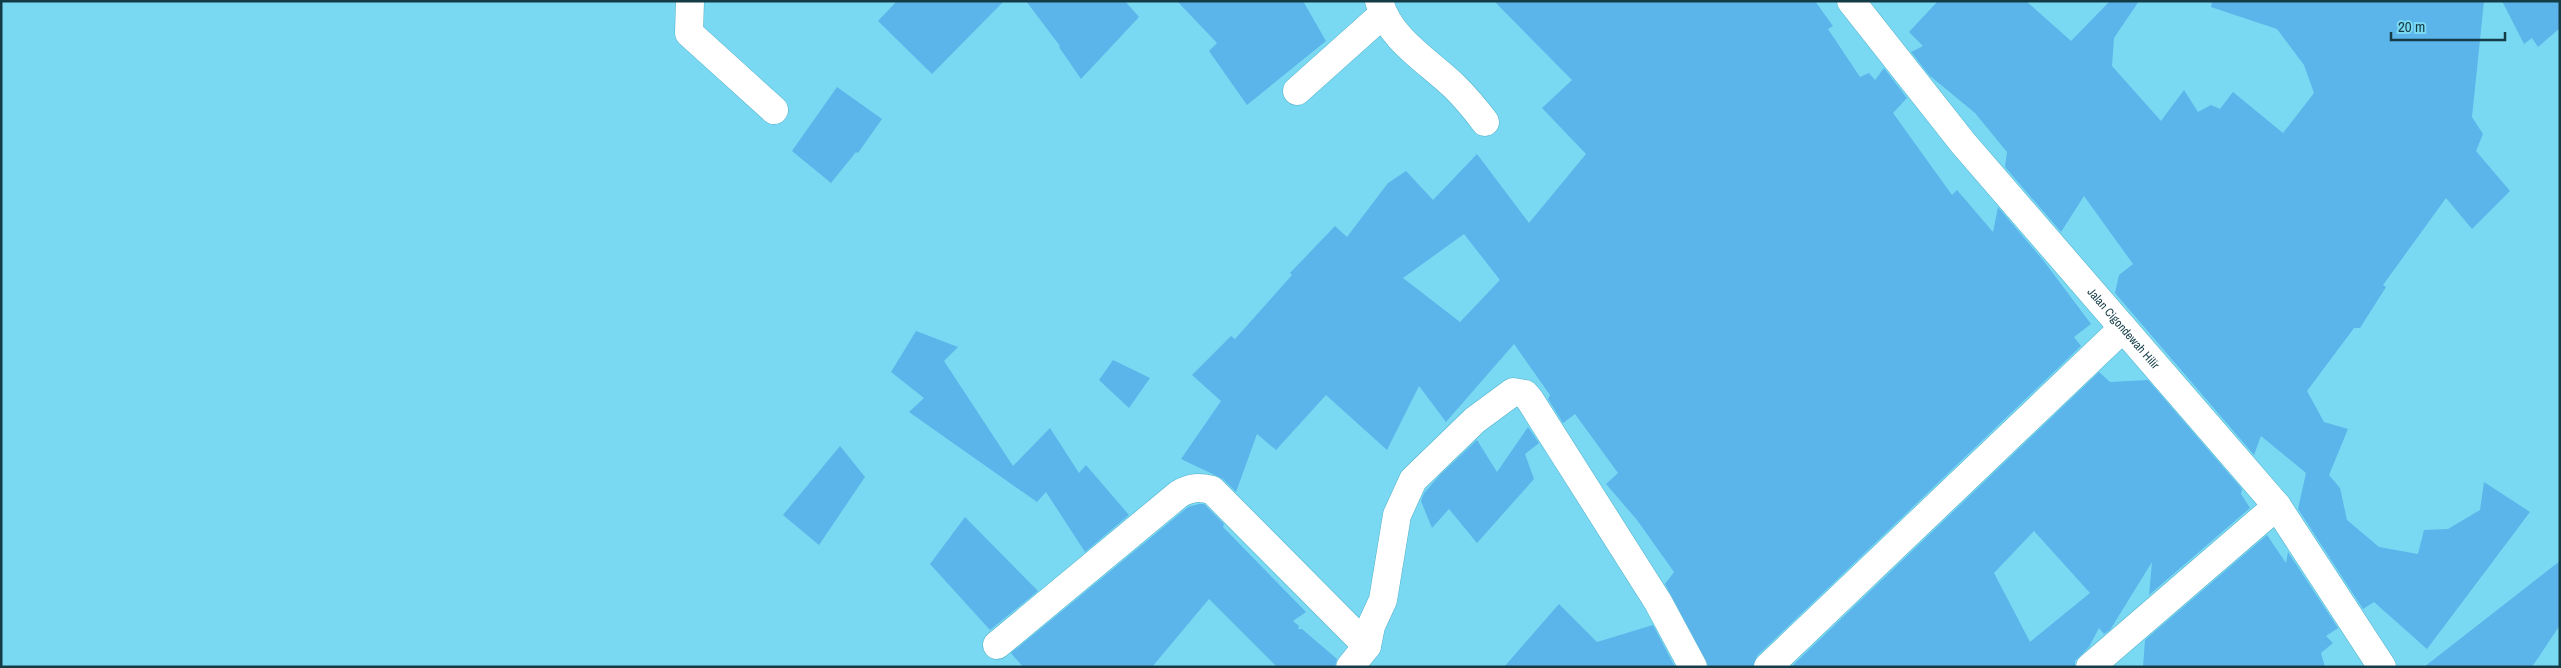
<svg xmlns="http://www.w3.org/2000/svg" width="2561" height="668" font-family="'Archivo Narrow',sans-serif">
<rect width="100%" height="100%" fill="#7ad9f2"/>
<!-- building -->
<g fill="#5bb4ea" fill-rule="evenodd">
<polygon points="897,1 1004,1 932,74 878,21"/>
<polygon points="1026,1 1125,1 1139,17 1081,79 1059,47 1060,46"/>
<polygon points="1177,1 1303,1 1326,41 1247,105 1209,51 1217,43"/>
<path d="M1494 1H1815L1833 26 1828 29 1860 77 1869 73 1875 80 1884 68 1907 98 1893 113 1952 195 1957 190 1993 232 1998 207 2043 260 2091 324 2074 337 2081 346 1757 656 1753 667H1709L1665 584 1674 572 1637 520 1606 484 1618 473 1575 414 1563 423 1548 399 1550 395 1514 344 1446 422 1419 386 1387 450 1326 395 1276 450 1257 434 1236 492 1223 479 1181 459 1221 401 1192 375 1231 336 1235 339 1292 275 1290 273 1335 226 1347 237 1388 183 1406 171 1433 200 1477 154 1529 223 1586 154 1542 108 1572 80ZM1464 234 1500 280 1460 322 1403 278Z"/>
<polygon points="1938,1 2026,1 2071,41 2110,1 2139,1 2114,38 2112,66 2161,121 2184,90 2198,112 2211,105 2220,109 2233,92 2283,133 2314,93 2304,65 2277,29 2211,7 2212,1 2484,1 2472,117 2483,134 2476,151 2510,191 2472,229 2446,198 2383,285 2386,287 2360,328 2354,328 2307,391 2324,422 2348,429 2329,475 2340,488 2347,520 2379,547 2418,554 2424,530 2448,529 2480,510 2484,482 2530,512 2427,649 2374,602 2363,609 2298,509 2306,473 2261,436 2254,455 2115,293 2119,275 2133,264 2084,196 2061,232 2005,167 2007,152 1975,113 1929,75 1911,52 1923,46 1909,32"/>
<polygon points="2502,1 2560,1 2560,28 2538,47 2532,38 2524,44"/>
<polygon points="837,87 882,119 858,153 856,152 831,183 792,151"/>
<polygon points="916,331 958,347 944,361 1013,466 1050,428 1079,473 1086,465 1129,515 1085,552 1046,492 1037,502 909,412 924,398 891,372"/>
<polygon points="1113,360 1150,378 1129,408 1099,380"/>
<path d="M2099 372 2110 382 2148 380 2242 489 2241 494 2250 508 2149 595 2152 562 2110 630 2104 634 2099 628 2089 647 2075 661V667H1791ZM2034 531 2090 593 2030 642 1994 573Z"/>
<polygon points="1528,427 1539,443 1525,454 1534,479 1477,543 1449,509 1432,528 1421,501 1424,493 1441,474 1477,440 1497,472"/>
<polygon points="840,446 865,477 819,545 783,515"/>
<polygon points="1199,504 1204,504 1224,524 1223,527 1306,612 1293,621 1299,626 1298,629 1302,629 1337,659 1335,667 1277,667 1209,599 1152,667 1023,667 1011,653 1188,507"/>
<polygon points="965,517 1038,591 990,630 930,564"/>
<polygon points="2267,535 2286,563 2288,552 2338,628 2326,636 2333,643 2321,653 2325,667 2143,667 2145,640"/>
<polygon points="2560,561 2560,625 2532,667 2424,667"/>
<polygon points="1559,604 1597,642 1653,625 1675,667 1504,667"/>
</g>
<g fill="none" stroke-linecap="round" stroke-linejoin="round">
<defs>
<g id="minor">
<polyline points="690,1 689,33 774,110"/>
<path d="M1379 1C1389 39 1428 61 1455 87 1466 98 1476 110 1485 122"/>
<path id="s1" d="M1851 1 1963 143 2277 506 2382 667"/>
<polyline points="1297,91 1382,15"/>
<path d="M997 645 1179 494C1191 487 1199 487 1212 490L1367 646"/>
<polyline points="1350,667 1367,646 1371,626 1383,600 1397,515 1413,480 1475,420 1513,392 1525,394 1530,400 1658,602 1693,667"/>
<polyline points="1768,667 2123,328"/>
<polyline points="2090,667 2277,506"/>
</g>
</defs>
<!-- minor casing -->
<use href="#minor" stroke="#51b0c9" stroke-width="29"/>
<!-- minor -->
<use href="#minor" stroke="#fff" stroke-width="28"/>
</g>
<g text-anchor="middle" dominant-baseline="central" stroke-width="5" stroke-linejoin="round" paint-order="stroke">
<!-- street labels -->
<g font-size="12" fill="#143c47" stroke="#7ad9f2">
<text stroke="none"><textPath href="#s1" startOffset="426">Jalan Cigondewah Hilir</textPath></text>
</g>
</g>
<!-- border -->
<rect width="2561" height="668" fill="none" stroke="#143c47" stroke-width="5"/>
<!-- scale -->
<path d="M2391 32v8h114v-8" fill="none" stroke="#143c47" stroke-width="2.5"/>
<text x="2398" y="32" font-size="15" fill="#143c47" stroke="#7ad9f2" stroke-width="4" paint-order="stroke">20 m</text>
</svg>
